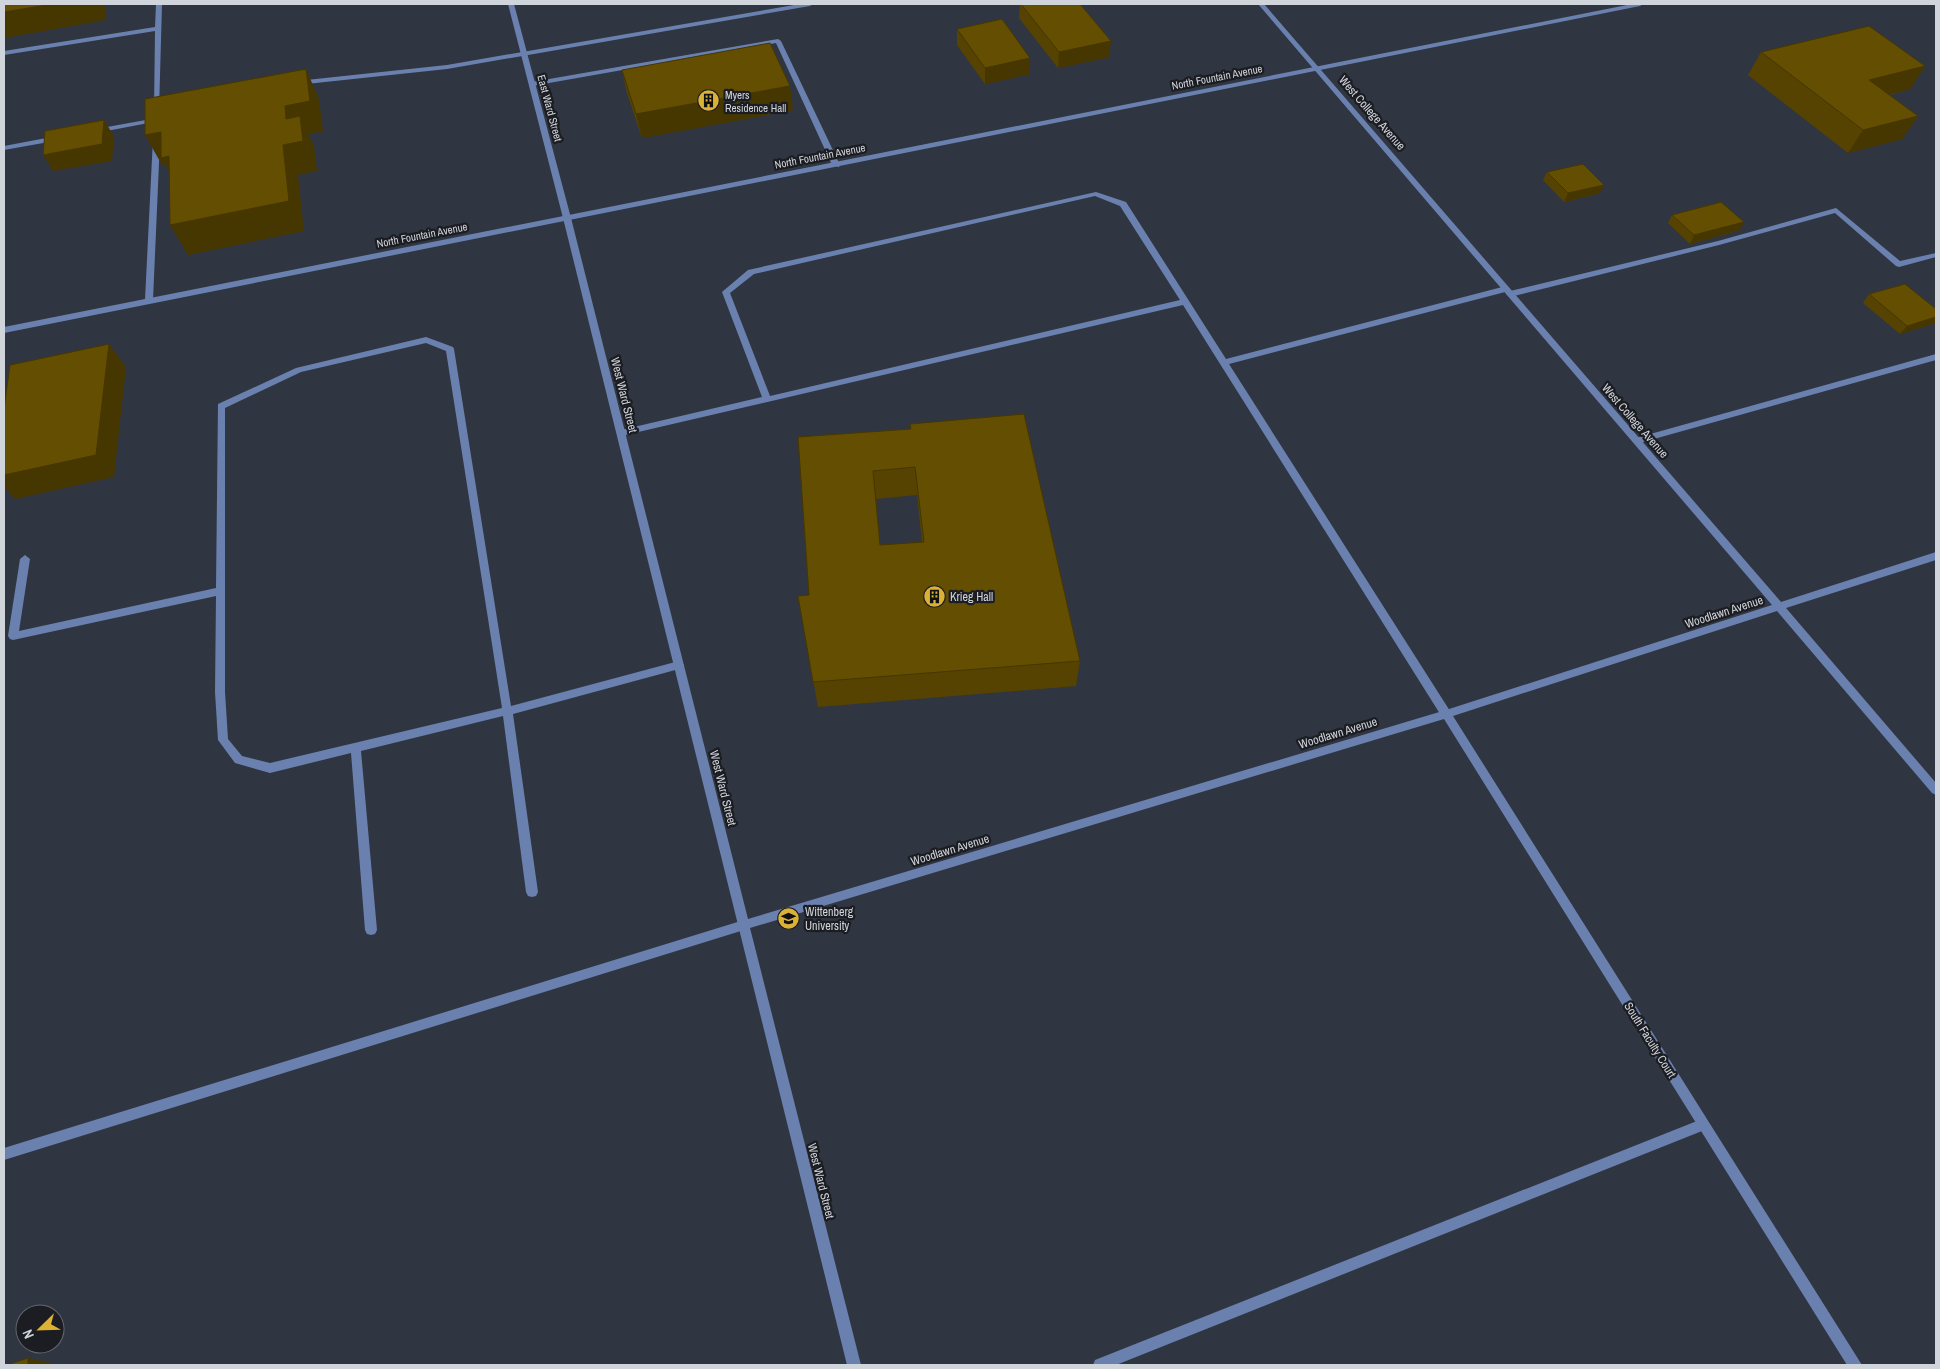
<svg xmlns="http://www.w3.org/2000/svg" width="1940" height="1369" font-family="'Archivo Narrow',sans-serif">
<rect width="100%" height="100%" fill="#303641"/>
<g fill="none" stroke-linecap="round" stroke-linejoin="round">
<!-- service -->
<g fill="#6a81b0" fill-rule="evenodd">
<polygon points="156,4 162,4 159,111 154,110 155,31 4,55 4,51 155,27"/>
<polygon points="800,4 813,4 810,6 447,69 297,85 294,83 297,81 447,65"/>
<polygon points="778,39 781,41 840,165 839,167 832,165 776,43 532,86 529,84 532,82"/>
<polygon points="157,118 159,119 159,121 96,133 92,131 96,129"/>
<polygon points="57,136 61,138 60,140 4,150 4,146"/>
<polygon points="153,138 160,140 153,300 149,303 145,300"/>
<path d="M1096 192 1126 202 1226 359 1506 286 1509 287V291L1229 364 1450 711 1451 714 1450 717 1446 718 1442 717 1183 305 621 436 617 433 621 430 762 397 722 292 748 270ZM1095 196 1120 206 1180 300 770 396 730 293 754 274Z"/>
<polygon points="1836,208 1900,261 1936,253 1936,257 1899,267 1896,266 1835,213 1719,245 1510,297 1506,294 1510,291 1718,241"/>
<path d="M426 337 453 347 454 349 511 706 679 661 682 662 684 665 682 668 679 669 513 714 538 892 536 896 532 897 528 896 526 892 503 716 361 751 377 930 375 934 371 935 367 934 365 930 351 753 270 773 235 763 218 740 215 692 216 596 13 640 10 639 8 636 20 559 25 555 30 559 19 631 216 588 218 404 296 368ZM426 343 446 351 502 708 270 763 242 756 228 739 225 692V408L301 372Z"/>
<polygon points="1936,354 1936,360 1636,444 1632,441 1636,438"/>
<polygon points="1702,1119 1706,1121 1708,1125 1706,1129 1702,1131 1116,1365 1093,1365 1095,1360 1100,1358"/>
</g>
<!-- pedestrian -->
<polygon fill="#6a81b0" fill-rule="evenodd" points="744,920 748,921 750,925 748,929 744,930 4,1160 4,1148"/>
<!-- minor -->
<polygon fill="#6a81b0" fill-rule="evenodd" points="508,4 514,4 571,218 748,919 1446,710 1772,605 1258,4 1264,4 1781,602 1936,552 1936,560 1786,608 1936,783 1936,795 1932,793 1777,611 1453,716 1862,1365 1847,1365 1444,719 750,928 861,1365 847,1365 563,218"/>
<!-- tertiary -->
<polygon fill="#6a81b0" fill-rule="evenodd" points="1632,4 1643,4 1640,6 4,333 4,327"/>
</g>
<!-- wall -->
<g fill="#564301" fill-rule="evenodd">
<polygon points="1020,4 1080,4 1109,57 1058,68 1019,18"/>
<polygon points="957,29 1030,58 1030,74 985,84 957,45"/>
<polygon points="1761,52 1925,66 1910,89 1889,95 1918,116 1902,139 1848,153 1748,75"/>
<polygon points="622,70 793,110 642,138 627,93"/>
<polygon points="1547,172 1600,193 1564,202 1543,180"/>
<polygon points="1672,215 1740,230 1690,244 1668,223"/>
<polygon points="1869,294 1936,309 1900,334 1863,303"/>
<path d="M910 429 1080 661 1076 686 818 707 798 596 809 595 798 437ZM917 495 922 542 880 545 876 499Z"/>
</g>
<!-- shaded-wall -->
<g fill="#463701">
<polygon points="53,4 105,4 105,20 4,38 4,12"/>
<polygon points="1111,41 1109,57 1058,68 1059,52"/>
<polygon points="1030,58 1030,74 985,84 985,68"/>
<polygon points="1925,66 1910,89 1855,103 1869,80"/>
<polygon points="306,69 319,99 323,131 308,134 314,146 317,171 298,175 304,231 188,255 170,225 283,145 286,119 285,106"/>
<polygon points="790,86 793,110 642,138 636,114"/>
<polygon points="1918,116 1902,139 1848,153 1863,130"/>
<polygon points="104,120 114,136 112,161 53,171 43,155"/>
<polygon points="161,132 178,188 165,164 162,165 145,135"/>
<polygon points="1604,185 1600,193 1564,202 1568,193"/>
<polygon points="1744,222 1740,230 1690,244 1694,235"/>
<polygon points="1936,317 1936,323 1900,334 1907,326"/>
<polygon points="109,344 126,367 114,477 15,499 4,487 4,475"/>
<polygon points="28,1358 57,1364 57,1365 28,1365"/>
</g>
<!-- building -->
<g fill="#644e01" stroke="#463701" fill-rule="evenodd">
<polygon points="4,4 53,4 4,12"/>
<polygon points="1021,4 1080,4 1111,41 1059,52"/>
<polygon points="1002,19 1030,58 985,68 957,29"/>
<polygon points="1869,26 1925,66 1869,80 1918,116 1863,130 1761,52"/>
<polygon points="770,43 790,86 636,114 622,70"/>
<polygon points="306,69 310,101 285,106 286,119 300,116 303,141 283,145 289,201 170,225 169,156 161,158 161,132 145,135 145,99"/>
<polygon points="104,120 102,144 43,155 45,131"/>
<polygon points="1583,164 1604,185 1568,193 1547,172"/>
<polygon points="1721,202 1744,222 1694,235 1672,215"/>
<polygon points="1905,284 1936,309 1936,317 1907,326 1869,294"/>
<polygon points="109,344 96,455 4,475 4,409 10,365"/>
<path d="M1024 414 1080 661 813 682 798 596 809 595 798 437 911 429 910 424ZM915 467 924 542 880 545 873 471Z"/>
<polygon points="28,1358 28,1365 7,1365"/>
</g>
<!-- icons -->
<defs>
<symbol id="building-disc" viewBox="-11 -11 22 22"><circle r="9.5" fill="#dbb233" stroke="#1b1d22"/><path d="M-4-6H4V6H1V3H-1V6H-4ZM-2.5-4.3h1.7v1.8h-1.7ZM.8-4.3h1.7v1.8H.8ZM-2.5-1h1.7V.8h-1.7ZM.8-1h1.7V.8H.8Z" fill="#111"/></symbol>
<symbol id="university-disc" viewBox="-11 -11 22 22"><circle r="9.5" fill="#dbb233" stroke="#1b1d22"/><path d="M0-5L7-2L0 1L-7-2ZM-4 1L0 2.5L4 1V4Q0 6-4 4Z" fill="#111"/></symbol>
</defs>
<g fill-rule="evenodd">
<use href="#building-disc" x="696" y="88" width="25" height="25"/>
<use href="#building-disc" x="922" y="584" width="25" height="25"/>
<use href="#university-disc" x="776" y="906" width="25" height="25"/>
</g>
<g text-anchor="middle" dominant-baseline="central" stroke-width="4.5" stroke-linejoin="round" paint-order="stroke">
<!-- far-street labels -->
<g font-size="11" fill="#d0d4db" stroke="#1b1d22">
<text transform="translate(1217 77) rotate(-11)">North Fountain Avenue</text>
<text transform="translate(550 108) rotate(75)">East Ward Street</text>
<text transform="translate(820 156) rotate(-11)">North Fountain Avenue</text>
<text transform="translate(422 235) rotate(-11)">North Fountain Avenue</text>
</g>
<!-- far-poi labels -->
<g font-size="11" fill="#d0d4db" stroke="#1b1d22" text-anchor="start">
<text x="725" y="95">Myers<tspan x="725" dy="13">Residence Hall</tspan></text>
</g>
<!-- street labels -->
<g font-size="12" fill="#d0d4db" stroke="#1b1d22">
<text transform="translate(1372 113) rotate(49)">West College Avenue</text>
<text transform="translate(624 395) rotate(76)">West Ward Street</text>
<text transform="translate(1635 421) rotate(49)">West College Avenue</text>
<text transform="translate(1724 612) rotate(-18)">Woodlawn Avenue</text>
<text transform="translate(1338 733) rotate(-17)">Woodlawn Avenue</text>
<text transform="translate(723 788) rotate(76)">West Ward Street</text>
<text transform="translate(950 850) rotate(-17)">Woodlawn Avenue</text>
<text transform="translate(1650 1040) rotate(58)">South Faculty Court</text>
<text transform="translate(821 1181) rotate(76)">West Ward Street</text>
</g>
<!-- poi labels -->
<g font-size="12" fill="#d0d4db" stroke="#1b1d22" text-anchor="start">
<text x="950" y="597">Krieg Hall</text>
<text x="805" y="912">Wittenberg<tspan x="805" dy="14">University</tspan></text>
</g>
</g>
<!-- border -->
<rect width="1940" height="1369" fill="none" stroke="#d0d4db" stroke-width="10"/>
<!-- north arrow -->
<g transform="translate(40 1329) rotate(247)"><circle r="24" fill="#1b1d22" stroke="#63666c"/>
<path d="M0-4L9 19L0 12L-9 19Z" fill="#dbb233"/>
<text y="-8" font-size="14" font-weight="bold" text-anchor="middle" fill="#d0d4db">N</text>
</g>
</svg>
